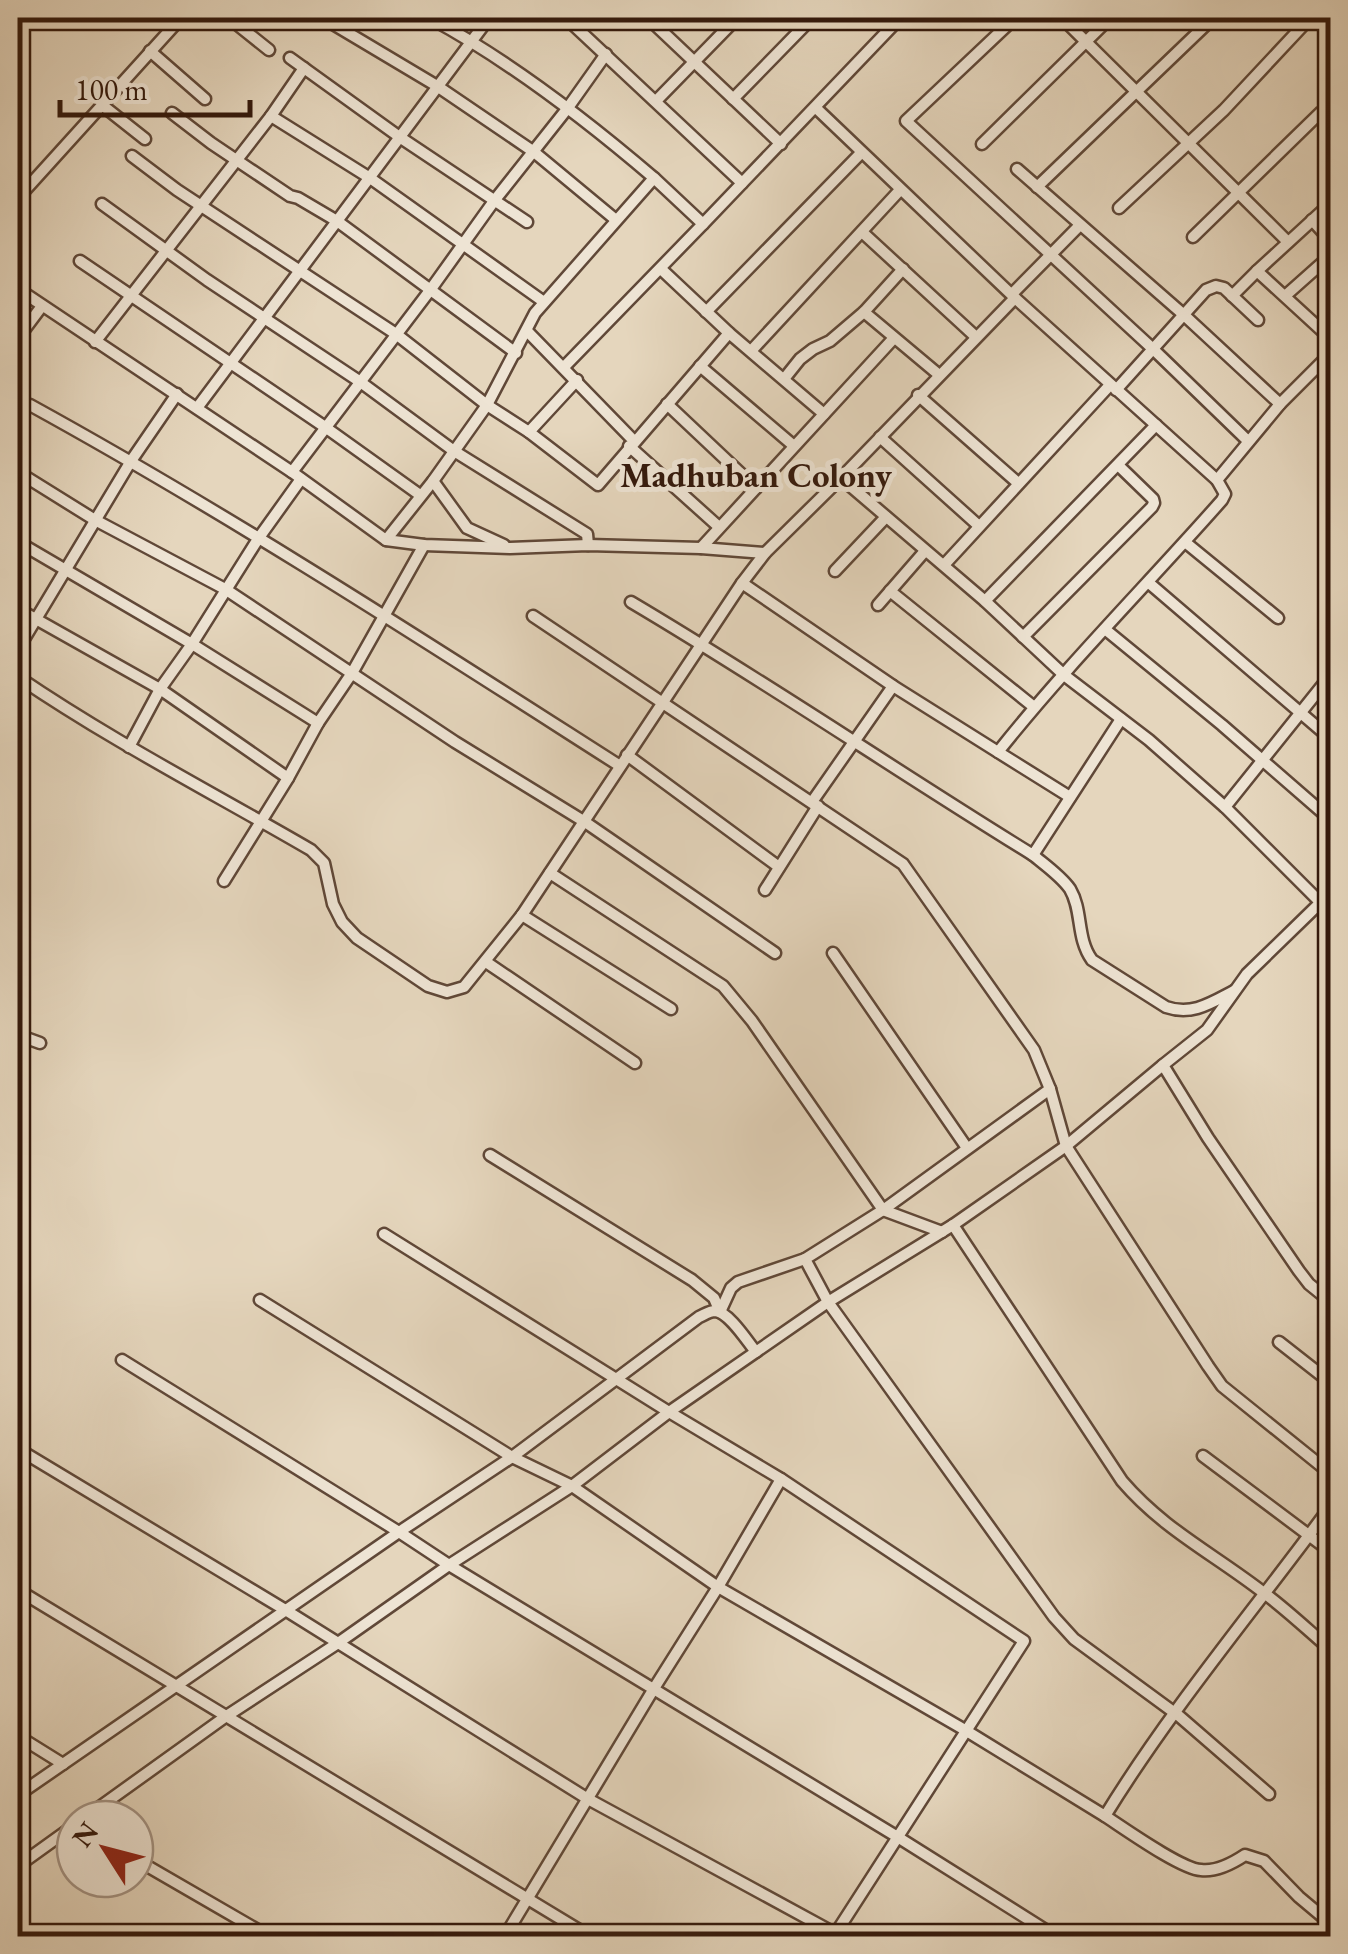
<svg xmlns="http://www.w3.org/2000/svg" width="1348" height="1954" font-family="'EB Garamond',serif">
<rect width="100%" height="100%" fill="#e5d6bd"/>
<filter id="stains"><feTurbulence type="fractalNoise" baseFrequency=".002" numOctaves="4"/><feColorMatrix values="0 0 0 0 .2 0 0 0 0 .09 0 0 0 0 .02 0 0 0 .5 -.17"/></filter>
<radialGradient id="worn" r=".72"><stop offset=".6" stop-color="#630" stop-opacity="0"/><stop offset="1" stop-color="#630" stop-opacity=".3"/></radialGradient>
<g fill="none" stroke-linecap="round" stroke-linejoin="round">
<defs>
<g id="minor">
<polyline points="122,18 125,20"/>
<polyline points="229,18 269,50"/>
<polyline points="323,18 437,86 534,152 616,220"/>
<path d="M430 18C510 61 585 119 654 178"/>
<polyline points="566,18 742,183"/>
<polyline points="648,18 781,144"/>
<polyline points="1015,18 906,121 1153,349 1248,441"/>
<polyline points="1062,18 1288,242"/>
<polyline points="1326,18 1330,22"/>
<polyline points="150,51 205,99"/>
<polyline points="290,58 401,138 527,222"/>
<polyline points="733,99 812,18"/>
<polyline points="656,101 737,18"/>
<polyline points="102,105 145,139"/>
<polyline points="172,113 211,143 290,196 298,198 337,221 516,353"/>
<polyline points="271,116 370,178 544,302"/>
<polyline points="982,144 1110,18"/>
<polyline points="132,156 177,190 396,334 487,405 529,432 598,485 729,333"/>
<polyline points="1017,169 1184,315 1280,404"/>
<polyline points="1037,187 1213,18"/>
<polyline points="18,198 181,18"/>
<polyline points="102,204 207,280 359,381 454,451 587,534 588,545"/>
<polyline points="1119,208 1224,110 1310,18"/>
<polyline points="1312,220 1330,240"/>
<polyline points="862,232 976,337"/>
<polyline points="1193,237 1320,113 1330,108"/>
<polyline points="80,261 325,427 420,495"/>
<polyline points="661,269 729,333 824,414"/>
<polyline points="1257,271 1330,338"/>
<polyline points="18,289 292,472 386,540 424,545 510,548 588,545 701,548 765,553"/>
<polyline points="1012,294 1080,225"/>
<polyline points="1232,296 1257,271 1330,204"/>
<polyline points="1285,296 1330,256"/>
<polyline points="706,312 861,153"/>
<polyline points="864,312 938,374"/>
<polyline points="527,331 634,441"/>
<polyline points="18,338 42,306"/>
<polyline points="95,342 271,116 304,68"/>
<polyline points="751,351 900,190"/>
<polyline points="700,366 794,446"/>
<polyline points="564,367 703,224"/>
<polyline points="784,379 800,359 813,349 830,341 864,312 903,269"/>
<polyline points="1116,390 1206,290 1216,286 1224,288 1258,320"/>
<polyline points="918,395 1018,483"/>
<polyline points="667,404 756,488"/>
<path d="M30 405C232 516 426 642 620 766"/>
<polyline points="197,408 489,18"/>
<polyline points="529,432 577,380"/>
<polyline points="880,437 979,526"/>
<polyline points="629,446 719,527"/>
<polyline points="18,472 95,520 225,589 455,742 585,822 775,953"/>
<polyline points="292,472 431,289 494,201 567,109 606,54"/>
<polyline points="841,478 985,601 1064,675 1149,740 1225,807 1330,912"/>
<polyline points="1217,480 1280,404 1330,354"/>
<polyline points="433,481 467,528 504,545"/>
<polyline points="386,540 433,481 487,405 535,313 654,178 703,224 900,18"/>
<polyline points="18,542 192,644 318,723"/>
<polyline points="1185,542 1278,618"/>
<polyline points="701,548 894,338"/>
<polyline points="944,565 1110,385"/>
<polyline points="835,571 886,517"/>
<path d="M742 583 893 686 998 752C1068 664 1148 584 1222 500L1225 494 1217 480 1015 298 816 108"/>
<polyline points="1149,583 1330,738"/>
<polyline points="890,591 1034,707"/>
<polyline points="985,601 1156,425"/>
<path d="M631 602C768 683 898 772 1033 855L1121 719"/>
<polyline points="878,605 925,551"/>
<polyline points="18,609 160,689 288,778"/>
<polyline points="533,616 903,864 1034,1050 1050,1089 1066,1146 1208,1366 1222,1386 1330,1473"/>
<polyline points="1106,630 1222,725 1330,819"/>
<polyline points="1023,637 1152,507 1154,503 1153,499 1118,465"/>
<polyline points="18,649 131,461 177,394"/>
<path d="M18 677C112 741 213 793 311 850L324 863 333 904 342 922 357 938 428 986 447 992 464 987 522 915 742 583 765 553 841 478 1015 298"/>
<polyline points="129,747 160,689 192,644 258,539 301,479"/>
<polyline points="998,752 1070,797"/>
<polyline points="627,755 779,867"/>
<polyline points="812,802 893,686"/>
<polyline points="1225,807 1330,676"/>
<path d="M1033 855C1045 865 1061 876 1070 889 1083 911 1076 938 1092 960L1166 1007C1192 1016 1211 1003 1234 991"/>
<polyline points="550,873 723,986 752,1021 883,1210 805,1259 828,1302 1054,1617 1074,1639 1179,1716 1269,1794"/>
<polyline points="224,881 288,778 318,723 352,673 424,545"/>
<polyline points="765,890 818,806"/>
<polyline points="1321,902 1247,974 1207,1030 1163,1065 1208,1138 1299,1271 1309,1284 1330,1301"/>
<polyline points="522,915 671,1009"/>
<polyline points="833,953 967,1148"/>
<polyline points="486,962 635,1063"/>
<polyline points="18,1035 40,1043"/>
<polyline points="490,1155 692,1280 714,1298 720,1312"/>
<polyline points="883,1210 1050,1089"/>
<polyline points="883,1210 942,1232"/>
<path d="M953 1225 1122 1481C1164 1530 1214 1554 1264 1593 1287 1610 1309 1631 1330 1649"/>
<polyline points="384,1234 669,1412 781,1479 1024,1641 834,1936"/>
<path d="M260 1300 512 1457 572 1486 718 1587 965 1730 1105 1816C1172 1707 1255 1609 1330 1507"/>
<polyline points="720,1312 731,1288 738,1282 805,1259"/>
<polyline points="1279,1342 1330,1382"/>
<polyline points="122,1360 399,1532 449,1565 896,1836 1055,1936"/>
<polyline points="18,1449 287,1611 588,1799 838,1935"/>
<polyline points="1203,1456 1330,1551"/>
<polyline points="18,1590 589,1936"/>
<polyline points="18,1736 63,1764"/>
<path d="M18 1795 399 1532 512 1457 699 1317C704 1315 709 1311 715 1311 729 1312 747 1341 756 1352"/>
<path d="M1105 1816C1125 1829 1181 1869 1201 1870 1217 1872 1233 1863 1245 1855L1264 1861 1299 1897 1330 1923"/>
<polyline points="83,1819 225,1717 338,1643 449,1565 572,1486 669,1412 828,1302 953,1225 1066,1146 1163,1065"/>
<polyline points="135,1859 268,1936"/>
<polyline points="18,1866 75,1825"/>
<polyline points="505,1936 653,1690 718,1587 781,1479"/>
</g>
</defs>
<!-- minor casing -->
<use href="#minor" stroke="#604838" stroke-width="15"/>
<!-- minor -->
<use href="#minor" stroke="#eee4d4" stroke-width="10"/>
</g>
<g text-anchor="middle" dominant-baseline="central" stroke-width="10" stroke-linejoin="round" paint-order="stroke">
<!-- neighbourhood labels -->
<g font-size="35" font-weight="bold" fill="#34190c" stroke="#eee4d4">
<text x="756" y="474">Madhuban Colony</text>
</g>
</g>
<!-- margin -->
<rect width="1348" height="1954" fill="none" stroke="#e5d6bd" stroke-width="60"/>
<rect x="20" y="20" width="1308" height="1914" fill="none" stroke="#34190c" stroke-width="5"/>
<rect x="30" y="30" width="1288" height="1894" fill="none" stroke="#34190c" stroke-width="2.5"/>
<!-- north arrow -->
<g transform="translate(105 1849) rotate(306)"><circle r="48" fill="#eee4d4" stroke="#a49384" stroke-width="2.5"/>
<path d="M0-8L18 38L0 25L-18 38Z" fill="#8f2418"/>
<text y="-15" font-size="28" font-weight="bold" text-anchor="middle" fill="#34190c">N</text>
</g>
<!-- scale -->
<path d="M60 100v15h190v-15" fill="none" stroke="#34190c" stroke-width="5"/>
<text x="75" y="100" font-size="30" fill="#34190c" stroke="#eee4d4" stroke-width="8" paint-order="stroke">100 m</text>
<rect width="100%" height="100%" filter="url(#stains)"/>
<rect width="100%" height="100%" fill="url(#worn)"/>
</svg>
